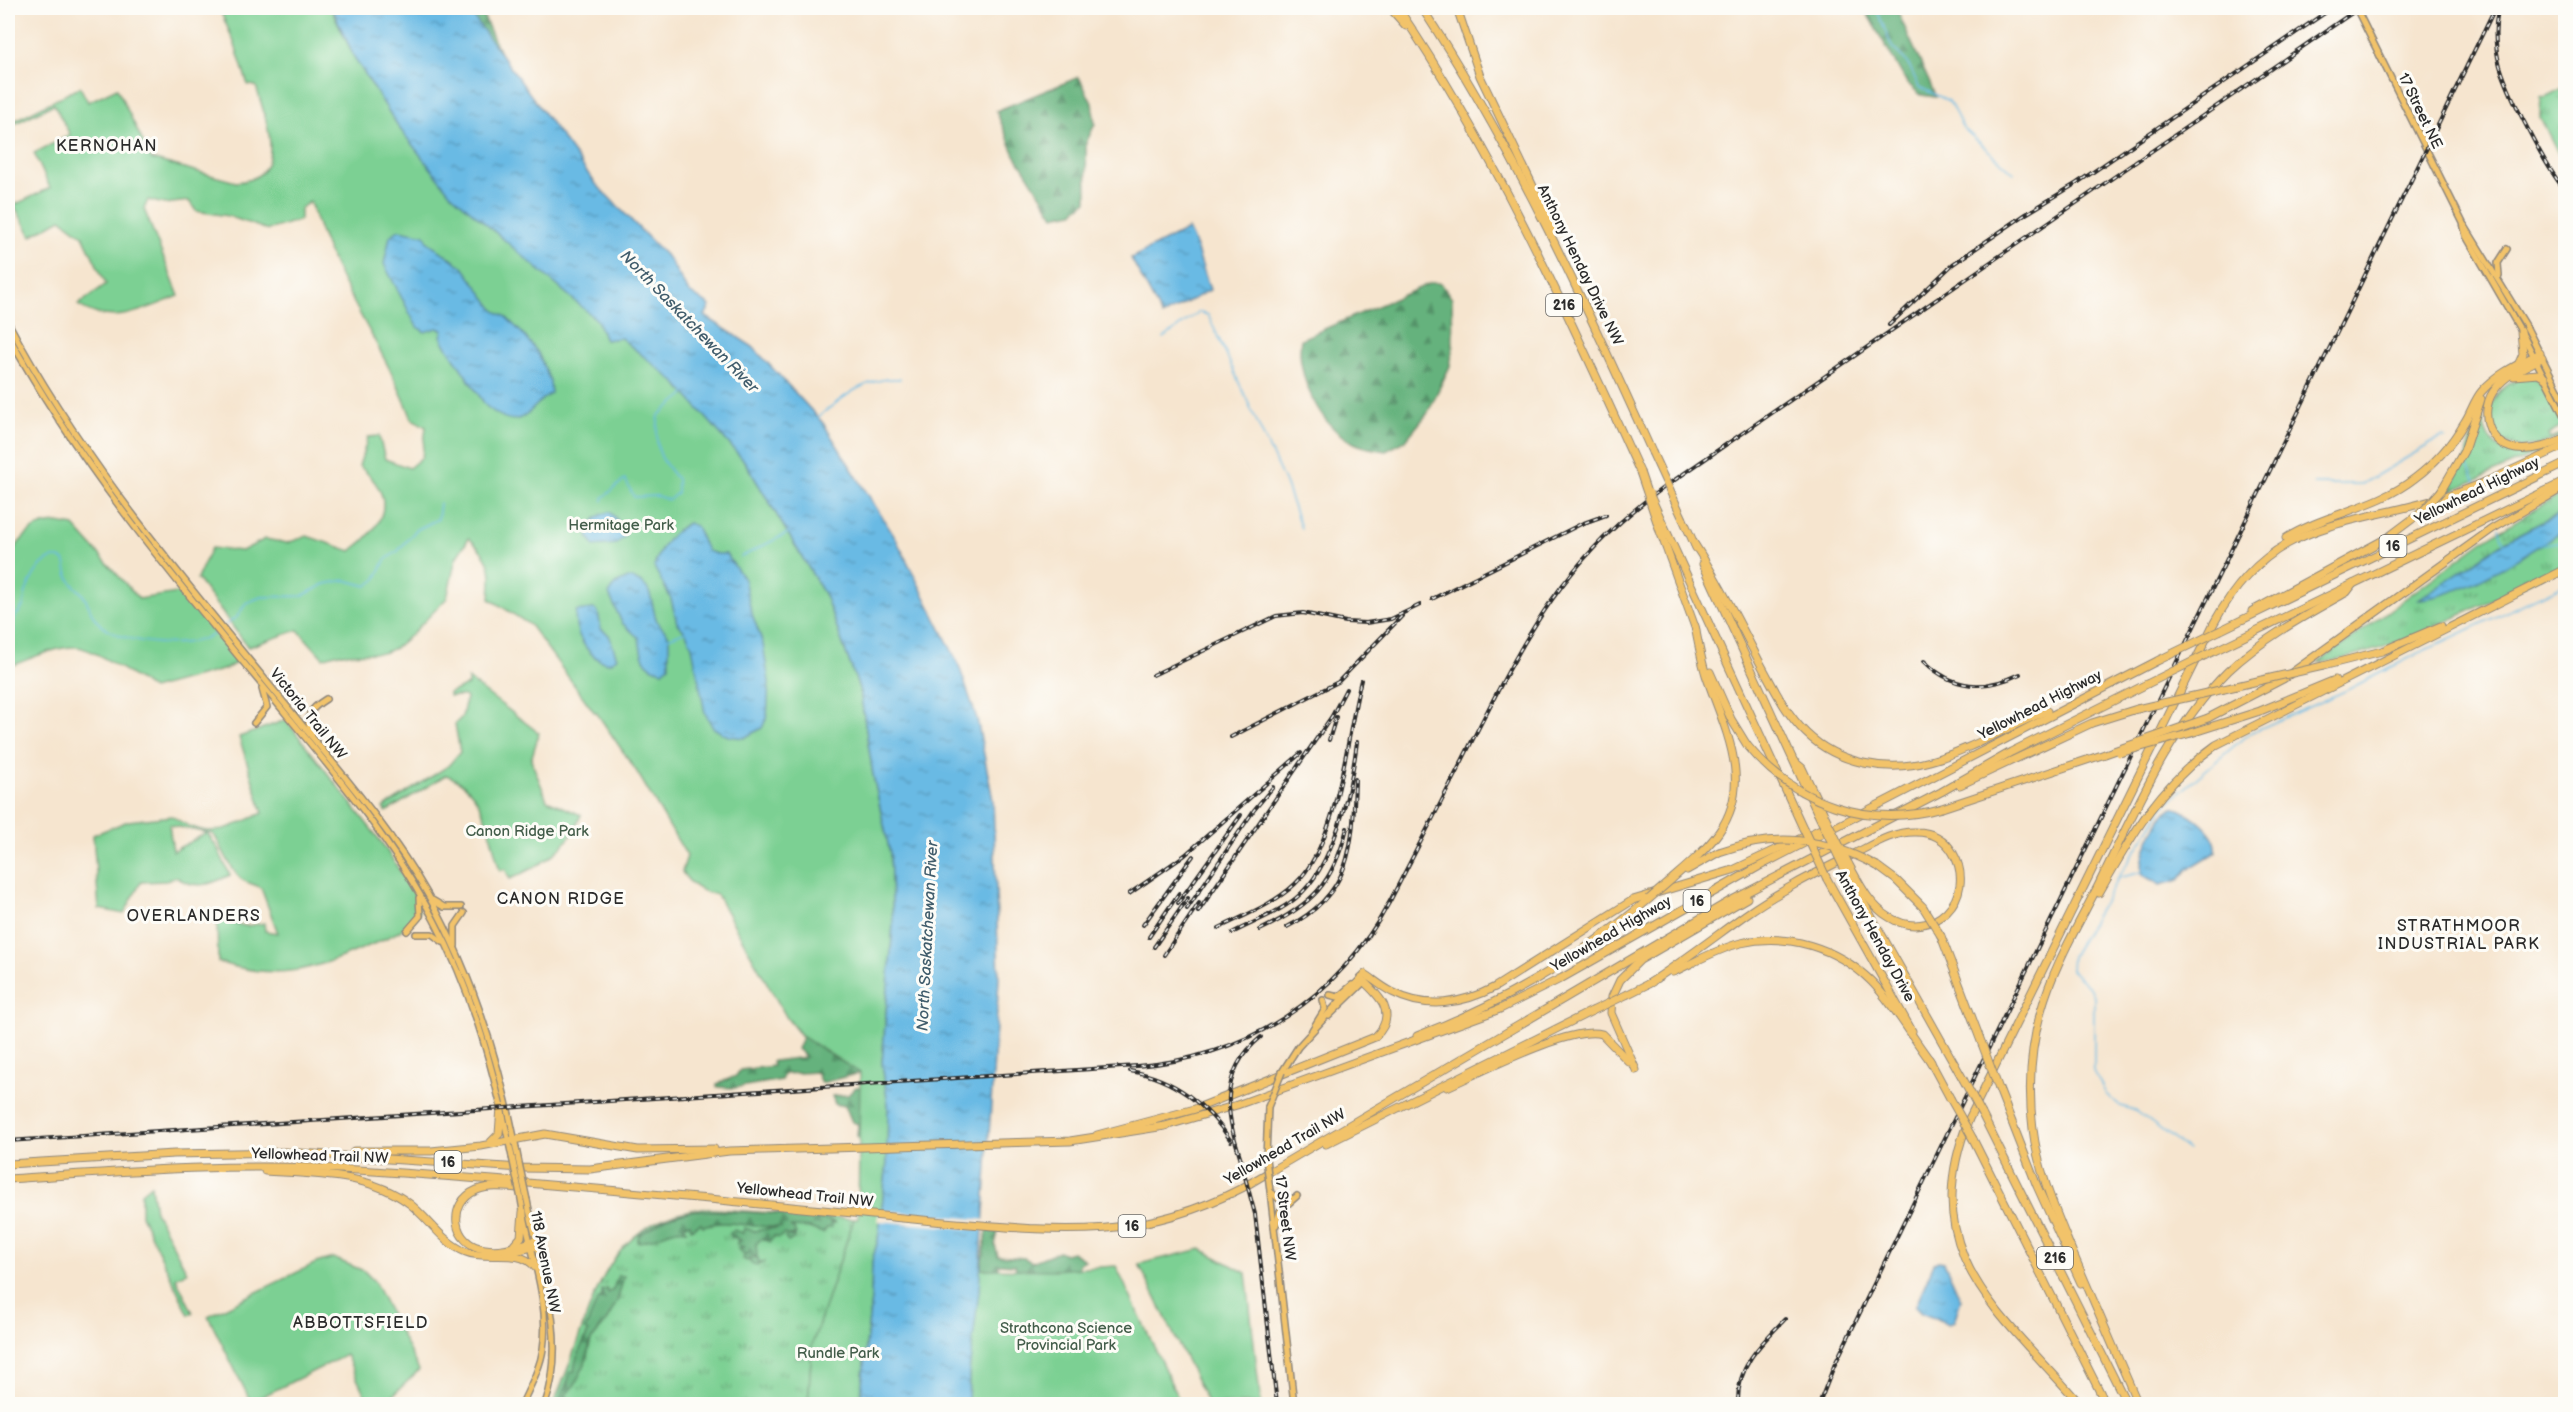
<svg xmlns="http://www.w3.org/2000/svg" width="2573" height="1412" font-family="'Balsamiq Sans',sans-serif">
<defs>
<pattern id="grass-tufts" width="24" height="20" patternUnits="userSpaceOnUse" patternTransform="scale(1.5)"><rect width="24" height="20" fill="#7cd093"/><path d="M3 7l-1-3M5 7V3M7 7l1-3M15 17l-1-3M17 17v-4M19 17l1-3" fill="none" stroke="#66a978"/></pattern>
<pattern id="forest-firs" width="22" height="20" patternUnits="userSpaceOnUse" patternTransform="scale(1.5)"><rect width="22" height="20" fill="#65b27d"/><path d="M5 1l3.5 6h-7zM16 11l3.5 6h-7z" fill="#539167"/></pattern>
<pattern id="water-ripples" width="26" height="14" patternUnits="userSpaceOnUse" patternTransform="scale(1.5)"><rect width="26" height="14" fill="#69bae4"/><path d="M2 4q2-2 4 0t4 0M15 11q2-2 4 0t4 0" fill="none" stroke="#5797b9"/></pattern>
</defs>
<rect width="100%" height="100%" fill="#fdfcf7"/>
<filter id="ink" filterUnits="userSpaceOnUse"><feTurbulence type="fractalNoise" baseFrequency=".0167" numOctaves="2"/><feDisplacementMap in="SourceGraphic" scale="12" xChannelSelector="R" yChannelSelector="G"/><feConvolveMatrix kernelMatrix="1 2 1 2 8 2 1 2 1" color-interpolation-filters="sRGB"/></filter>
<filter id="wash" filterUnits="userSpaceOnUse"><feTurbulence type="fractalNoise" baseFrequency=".008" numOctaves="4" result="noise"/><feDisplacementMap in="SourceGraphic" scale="24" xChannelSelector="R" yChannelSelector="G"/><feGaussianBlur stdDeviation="1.35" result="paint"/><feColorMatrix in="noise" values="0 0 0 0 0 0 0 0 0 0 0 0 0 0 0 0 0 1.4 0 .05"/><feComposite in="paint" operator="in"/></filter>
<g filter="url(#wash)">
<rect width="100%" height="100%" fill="#f6e5cf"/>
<!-- grass -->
<g fill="url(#grass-tufts)" stroke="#547e5f" stroke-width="1.5">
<polygon points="2565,87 2565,167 2540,117 2541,96 2545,97"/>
<path d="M2530 376 2544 384 2565 425 2548 435 2550 439 2565 433V435C2553 440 2539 447 2525 447 2474 447 2479 385 2530 376Z"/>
<path d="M2482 411C2484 457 2517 459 2553 446L2445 494 2463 464Z"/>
<path d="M2565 491V515L2560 513 2507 540 2420 599 2489 575 2565 529V564C2495 598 2395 654 2318 663L2487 538Z"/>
<path d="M703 1208 854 1219 812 1345 808 1404H553C592 1324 593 1221 703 1208Z"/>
</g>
<!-- forest -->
<g fill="url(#forest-firs)" stroke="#486e54" stroke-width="1.5">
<polygon points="467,8 480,8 504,62"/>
<polygon points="1864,8 1896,8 1936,97 1921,95 1907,83"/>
<polygon points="1079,77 1092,103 1095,124 1086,143 1087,201 1073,212 1054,216 1015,155 996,111"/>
<path d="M1431 283H1441L1452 299 1453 347 1450 366 1427 414 1405 441 1386 451C1376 449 1363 448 1354 443 1320 428 1295 374 1301 339Z"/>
<polygon points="787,1018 860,1073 821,1083 816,1072 784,1074 781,1080 734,1088 717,1087 717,1084 736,1076 740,1070 773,1066 772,1062 774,1061 806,1057 797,1049 802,1037"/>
<polygon points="856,1087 864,1088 863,1138 857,1137 858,1124 852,1122 845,1106 835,1104 832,1096 848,1095"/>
<path d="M694 1210 769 1213 828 1220 836 1223H830L832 1227 827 1228 823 1233 809 1228 790 1227 794 1229 796 1234 790 1235V1237L795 1235V1238L788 1242 785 1238 788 1235 785 1234 778 1238 774 1236 770 1242 762 1238 756 1244 757 1256 752 1257 758 1258 759 1262H765L757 1265 750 1263V1258L747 1261 743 1259 745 1254 738 1249 744 1247 737 1245V1241H741L739 1239 731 1237 730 1233 734 1230 743 1233 744 1228 754 1231 782 1227C754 1229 727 1218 703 1226L701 1223 691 1229 690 1223 683 1226 686 1230C670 1227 654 1242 637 1242L639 1235 668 1217Z"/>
<polygon points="987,1231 998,1232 995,1245 998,1256 1024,1258 1032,1262 1059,1251 1065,1254 1072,1252 1085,1260 1080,1263 1075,1276 1018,1276 1015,1265 999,1264 972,1404 980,1273"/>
<path d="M618 1275 624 1276 617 1302 604 1325 591 1340 585 1364 573 1388 565 1395 570 1399H563L559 1403C560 1392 569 1384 570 1372H574C574 1357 583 1345 588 1332L585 1330 597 1301 602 1297V1290L607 1289 608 1293 613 1290Z"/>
</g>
<!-- park -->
<g fill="#7cd093" stroke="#547e5f" stroke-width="1.5">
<path d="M219 8H331L354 57 400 129 598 320 605 340 621 338 676 382 745 462 825 595 860 691 873 775 890 852 893 925 882 1063 888 1104 887 1163 878 1240 872 1261 871 1299 860 1404H808L812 1345 854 1219H858L860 1073 803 1037 787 1018 717 895C700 891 692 887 682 872L687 856 637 772 596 712H594L530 625 490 599C492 567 493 561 469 538L456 558 447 598 411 635 395 648 383 653 335 654 323 658 298 630 248 647 197 579 211 548 242 551 265 539 287 543 307 536 351 551C356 546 362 543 366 538 393 511 386 488 359 466L368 437 379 436 385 459 409 468 422 457 426 427 412 419C383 343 332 280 310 201L300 209V220L268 230 228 216 196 211 189 201 164 204 148 200 144 209 179 296C145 309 112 328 78 305L106 284 83 236 61 219 31 236 14 205 50 188 34 153 70 135 54 104 8 127V124L80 87 88 102 117 88 151 159 236 182C291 179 265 118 256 86L248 85 234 42Z"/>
<path d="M58 523 74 526 139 599 183 592 237 662 226 669 152 689C137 679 91 646 75 647 53 647 28 660 8 667V556C25 536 30 524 58 523Z"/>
<path d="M468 679 539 733 531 760 547 800 581 815C568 851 543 864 510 879L505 869 500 871C489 834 486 789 446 775L386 812 383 808 448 766 460 752 455 724 462 717 466 698 464 696H449V693L468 685Z"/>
<path d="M286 720 382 843 418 899 419 913C403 933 389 937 366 947 312 971 276 981 218 962L217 920 246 926 264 923 265 931 278 933 261 888C254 883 246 884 240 878 229 868 223 847 213 834L169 825 173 851 207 833 217 847 230 875C210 885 196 890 176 877L166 881 141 882 124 914 99 909 93 835 128 821 172 816C209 842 226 829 263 813L239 737Z"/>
<polygon points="151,1185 155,1211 187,1272 176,1278 193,1313 189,1315 141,1215 141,1193"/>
<polygon points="1201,1249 1246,1273 1261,1404 1208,1404 1139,1264"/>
<polygon points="333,1258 364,1271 374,1281 419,1370 384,1404 369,1404 346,1355 251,1402 208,1316 316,1263"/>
<polygon points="1116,1266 1181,1404 968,1404 969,1372 979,1269 1054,1270"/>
</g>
<!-- water -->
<g fill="url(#water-ripples)" stroke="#4a7288" stroke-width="1.5">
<polygon points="332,8 467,8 595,183 669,259 688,291 710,306 705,316 753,347 823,423 896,539 958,663 977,719 993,800 999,979 979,1291 969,1372 968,1404 860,1404 871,1299 872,1261 878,1240 887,1163 888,1104 882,1063 893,925 890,853 873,775 860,691 825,595 745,462 675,382 621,338 605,340 597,320 450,193 400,129 354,57"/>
<polygon points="1188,229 1195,244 1210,290 1162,316 1131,258"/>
<path d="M399 230 425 235 428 242 463 267 495 311 505 316 523 334 538 353 550 381 551 393C525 410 523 436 486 406L445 344 441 336 443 330 437 328 425 332 417 327 384 264 390 236Z"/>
<path d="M610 512 621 524 625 536 616 544 594 546 588 536C590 523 597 514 610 512Z"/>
<path d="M2560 513 2565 515V529C2530 552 2462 597 2419 599L2507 540Z"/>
<path d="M688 523 696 526 707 551 717 554H726L744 579 751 611 763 644 769 682 767 717 762 728 744 738 728 736 713 728 705 713 692 647 686 633 677 623 671 599 654 567C660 547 670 533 688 523Z"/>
<path d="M628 578C656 583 649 602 657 621 659 627 666 630 669 636V666L663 671C643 668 641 654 639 638L622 623 609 594 615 584Z"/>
<path d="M594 609 598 612 601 629 609 635 617 658 609 663C589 660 572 632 576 611Z"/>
<path d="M2173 807C2190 812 2219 833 2216 852L2188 869 2179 880 2160 885 2143 875C2138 856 2158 816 2173 807Z"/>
<polygon points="1938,1261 1944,1262 1961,1300 1954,1321 1949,1324 1921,1313 1915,1307 1934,1263"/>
</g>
<!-- pier -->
<polygon fill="#f6e5cf" points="879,1210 986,1220 985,1230 878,1221"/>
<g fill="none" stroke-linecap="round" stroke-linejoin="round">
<!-- stream -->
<g stroke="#69bae4" stroke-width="1.5">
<polyline points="1876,8 1892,47 1908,63 1919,87 1949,101 1963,128 2014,173"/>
<polyline points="1164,338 1199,312 1208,315 1285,483 1301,528"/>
<path d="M817 418C843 397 865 377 900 379"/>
<polyline points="2467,465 2477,484"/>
<polyline points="2314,484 2362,484 2442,437 2445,438"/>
<path d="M603 501V498L625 479 634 497 657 496 669 500 677 493V479C657 456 654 446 659 415L686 393"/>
<polyline points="2499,528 2504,542"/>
<polyline points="2543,544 2566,541"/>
<polyline points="741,557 790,532"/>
<polyline points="225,625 237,617 246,603 261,597 302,596 325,584 345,580 367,586 376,579 385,560 398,551 416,530 438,519 440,503"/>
<path d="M8 636 14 631 12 620C15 616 19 613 22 608 25 603 24 595 27 589 33 575 46 550 64 560 67 567 66 575 71 581 74 587 80 590 83 595 91 606 89 615 102 626 127 645 192 651 217 632"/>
<polyline points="668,638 686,631"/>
<polyline points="2142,872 2118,878 2072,956 2071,970 2091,989 2094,997 2094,1071 2106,1094 2118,1105 2136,1111 2188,1150"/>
<polyline points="2118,878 2164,806 2248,734 2345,691 2421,652 2566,584"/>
</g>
</g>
</g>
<g filter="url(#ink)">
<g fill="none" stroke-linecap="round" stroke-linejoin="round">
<defs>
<g id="major">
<polyline points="2356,8 2463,223 2466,236 2521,331 2566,420"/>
<polyline points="2465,226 2525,324 2566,405"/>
<polyline points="2499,276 2498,263 2507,249"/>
<path d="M8 322C82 462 185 581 285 704 335 766 389 826 428 895 474 977 501 1066 518 1158"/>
<path d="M8 335C79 465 173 577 267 691 327 764 390 836 434 920 474 994 495 1075 512 1157"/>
<polyline points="254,723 267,707 262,689"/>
<path d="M312 734C304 716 310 709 326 699"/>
<polyline points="432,900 444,907 461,907"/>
<polyline points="407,931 420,916 419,898"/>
<polyline points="416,934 432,934 443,942"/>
<polyline points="455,946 455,926 464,913"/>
<polyline points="1330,995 1338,997 1352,985"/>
<polyline points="1329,1016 1365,981"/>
<polyline points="1312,1030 1325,1009 1323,1000"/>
<polyline points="1282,1072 1298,1047 1362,977"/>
<polyline points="1266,1158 1268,1107"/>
<polyline points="1270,1191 1294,1404"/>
<polyline points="1271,1192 1279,1199 1291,1198"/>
<path d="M521 1199C528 1247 551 1300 543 1349 540 1369 530 1386 522 1404"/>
<path d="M527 1200C540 1264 569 1340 545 1404"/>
<polyline points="1276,1225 1280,1211 1297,1196"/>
</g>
<g id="highway">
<polyline points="1390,8 1406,26"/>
<path d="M1398 8C1496 153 1567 312 1640 472"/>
<path d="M1422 8C1514 148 1583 299 1652 452"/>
<polyline points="1457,8 1480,76 1554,230"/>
<path d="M2542 358C2527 366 2506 374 2496 388 2478 409 2487 445 2516 449 2534 451 2550 445 2566 438"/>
<polyline points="2519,363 2523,354 2521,331"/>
<polyline points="2514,376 2538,374 2545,378"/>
<polyline points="2441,491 2464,451 2481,399"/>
<polyline points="1683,519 1696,548"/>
<polyline points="1665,528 1803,828"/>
<polyline points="1660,531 1696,630"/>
<path d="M2286 538C2327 513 2377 508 2415 478 2435 463 2452 444 2464 423 2471 413 2474 400 2482 391 2498 373 2519 364 2540 353"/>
<path d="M1695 545C1719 582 1739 622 1759 661 1773 686 1785 713 1806 733 1838 764 1888 773 1930 761 1971 750 2008 726 2047 711"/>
<polyline points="1703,564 1817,812"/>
<polyline points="2252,611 2387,538 2423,511"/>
<polyline points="2221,630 2566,463"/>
<polyline points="2206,655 2566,481"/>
<polyline points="2323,666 2382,651 2441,626"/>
<polyline points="1710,672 1731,719 1747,745"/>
<polyline points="2224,689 2262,680"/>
<polyline points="2208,718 2283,679 2492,529 2566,486"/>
<polyline points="2191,733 2260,711 2335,680"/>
<polyline points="1796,763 1802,768 1822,810"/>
<polyline points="1960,785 2092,723 2137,709"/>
<polyline points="1942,808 2105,754"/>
<polyline points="1843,866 1963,1079"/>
<polyline points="1877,866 1896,880 1923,907"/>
<polyline points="1687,870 1719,852"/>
<polyline points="1827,879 1912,1031"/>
<path d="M1671 880C1688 865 1706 850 1719 832 1755 781 1723 726 1706 675 1701 659 1698 642 1695 626"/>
<path d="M2099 893C2133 833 2159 786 2216 745L2566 569"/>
<polyline points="1941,936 1982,1044"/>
<path d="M1673 972C1695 962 1717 949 1741 943 1787 932 1837 948 1871 981 1894 1004 1911 1036 1931 1062"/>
<path d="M1365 974C1374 980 1382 987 1392 992 1426 1010 1463 1004 1495 987L1633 900 1733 870 1827 826"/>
<path d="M1648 984C1682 962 1713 938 1745 915 1779 891 1816 873 1852 855 1872 845 1893 831 1916 832 1932 832 1945 839 1953 853 1979 897 1931 944 1889 917 1869 905 1859 883 1848 863"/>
<polyline points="1628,994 1652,982"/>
<path d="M1417 1036C1501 1004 1581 957 1649 899"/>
<polyline points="1929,1059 1950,1098"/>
<polyline points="1636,1070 1611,1013 1612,997 1620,980 1640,960 1747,898"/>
<path d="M1447 1087C1479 1073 1571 1025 1602 1034L1629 1062"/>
<polyline points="1999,1089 2037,1186 2081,1283"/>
<polyline points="1982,1114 2127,1404"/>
<path d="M1097 1135 1195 1109 1375 1037C1399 1014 1379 995 1361 979"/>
<polyline points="1973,1139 2106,1404"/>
<polyline points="491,1142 499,1134 501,1107"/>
<polyline points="1326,1144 1592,1011"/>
<polyline points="354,1151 431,1151 481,1146 545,1134 638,1150 714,1149"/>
<polyline points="8,1164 174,1154 285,1152 522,1168 590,1169 729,1151 1070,1141 1165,1126 1237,1105 1500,1009 1562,978 1758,867 2159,660"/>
<path d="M265 1171C313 1174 370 1173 410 1204 429 1219 443 1243 466 1252 488 1261 519 1247 535 1267"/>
<path d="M8 1179C124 1171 241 1162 357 1170 488 1178 620 1191 750 1203 819 1209 887 1217 956 1223 1063 1232 1142 1240 1242 1188L1730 901 1941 792 2011 752 2147 684"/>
<path d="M519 1188C506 1187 490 1185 477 1190 446 1203 452 1245 485 1249 502 1252 519 1245 536 1241"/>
<polyline points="514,1245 521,1237 523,1212"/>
<polyline points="506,1253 537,1246"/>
<path d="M2080 1404C2000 1311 1915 1255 1969 1119L2214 623C2271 517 2345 528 2444 497 2486 484 2526 463 2566 445"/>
<path d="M2138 1404C2116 1353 2094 1303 2072 1251 2056 1212 2038 1172 2033 1129 2028 1090 2030 1050 2041 1011 2053 967 2077 927 2098 886 2135 811 2168 731 2228 671 2263 638 2306 615 2347 592L2353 584"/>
</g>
</defs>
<!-- major casing -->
<use href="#major" stroke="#90887d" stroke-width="8"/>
<!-- highway casing -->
<use href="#highway" stroke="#90887d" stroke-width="9"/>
<!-- major -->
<use href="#major" stroke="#f2c36a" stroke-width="5"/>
<!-- highway -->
<use href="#highway" stroke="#f2c36a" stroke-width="7"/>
<defs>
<g id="rail">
<path d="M2498 10C2494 29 2495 48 2500 66 2509 95 2546 169 2566 191"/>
<polyline points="1889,325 1953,264 2026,214 2077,183 2332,8"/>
<polyline points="1432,599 1581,524 1606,515"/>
<path d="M1924 661C1953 690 1985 691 2020 674"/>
<polyline points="1153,675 1276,616 1303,613 1346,622 1366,623 1391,619 1420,605"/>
<polyline points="1231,737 1338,682 1402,616"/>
<polyline points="1329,740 1336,717"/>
<polyline points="1129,894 1185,855 1301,753"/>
<polyline points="1178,903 1241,815"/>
<polyline points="1187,909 1254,810 1273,787"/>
<polyline points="1198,912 1332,716 1346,689"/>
<polyline points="1143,925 1193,856"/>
<path d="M1287 927C1353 894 1353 844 1355 779"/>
<path d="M1219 928C1245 915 1274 904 1295 884 1339 842 1346 738 1361 680"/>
<path d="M1260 930C1312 905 1333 884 1347 828"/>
<path d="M1232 933C1253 922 1278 913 1296 898 1334 867 1351 790 1357 742"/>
<polyline points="1149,937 1179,893"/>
<polyline points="1154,947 1188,898"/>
<polyline points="1164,955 1199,903"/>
<path d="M1130 1071C1173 1078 1208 1105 1231 1141"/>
<path d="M8 1141 1137 1066C1247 1057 1338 999 1390 901 1418 847 1446 793 1473 739 1526 635 1565 558 1663 488L2359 8"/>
<polyline points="1241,1162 1255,1214 1277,1404"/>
<path d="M1244 1168C1227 1119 1215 1075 1261 1037"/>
<path d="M1738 1400C1738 1364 1762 1343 1785 1319"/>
<polyline points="1819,1404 1834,1366 2495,8"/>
</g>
</defs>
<!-- rail casing -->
<use href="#rail" stroke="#2b2b2b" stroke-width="4"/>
<!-- rail -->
<use href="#rail" stroke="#fdfcf7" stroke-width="1.5" stroke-dasharray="4.5" stroke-linecap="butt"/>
<defs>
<g id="major-bridge">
<polyline points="1268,1107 1282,1072"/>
<polyline points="512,1157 521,1199"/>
<polyline points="518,1158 527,1200"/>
<polyline points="1266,1158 1270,1191"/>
</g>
<g id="highway-bridge">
<polyline points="1652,452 1683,519"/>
<polyline points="1640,472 1660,531"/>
<polyline points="1649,493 1665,528"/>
<polyline points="2423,511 2441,491"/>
<polyline points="2159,660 2221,630"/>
<polyline points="2262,680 2323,666"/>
<polyline points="2147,684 2206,655"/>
<polyline points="2137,709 2224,689"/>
<path d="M1747 745C1795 804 1869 829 1942 808"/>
<polyline points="2120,753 2191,733"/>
<polyline points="2105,754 2208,718"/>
<polyline points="1822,810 1848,863"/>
<polyline points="1817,812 1843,866"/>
<polyline points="1803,828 1827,879"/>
<path d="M1719 852C1774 832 1825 837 1877 866"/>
<polyline points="1649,899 1671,880"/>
<polyline points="1923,907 1941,936"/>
<polyline points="1592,1011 1628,994"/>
<polyline points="1982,1044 1999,1089"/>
<polyline points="1963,1079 1982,1114"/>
<polyline points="1950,1098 1973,1139"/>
</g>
</defs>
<!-- major-bridge casing -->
<use href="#major-bridge" stroke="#90887d" stroke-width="8" stroke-linecap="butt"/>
<!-- highway-bridge casing -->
<use href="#highway-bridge" stroke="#90887d" stroke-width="9" stroke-linecap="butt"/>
<!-- major-bridge -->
<use href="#major-bridge" stroke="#f2c36a" stroke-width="5"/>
<!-- highway-bridge -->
<use href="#highway-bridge" stroke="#f2c36a" stroke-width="7"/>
</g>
</g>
<g text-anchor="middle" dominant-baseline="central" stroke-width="6" stroke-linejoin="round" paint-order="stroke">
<!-- shield labels -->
<g fill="#fdfcf7" stroke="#6a6a68" stroke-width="1.5">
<rect x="1546" y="294" width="36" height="22" rx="4.5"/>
<rect x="2379.5" y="535" width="27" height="22" rx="4.5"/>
<rect x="1683.5" y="890" width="27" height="22" rx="4.5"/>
<rect x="434.5" y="1151" width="27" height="22" rx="4.5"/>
<rect x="1118.5" y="1215" width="27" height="22" rx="4.5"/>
<rect x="2037" y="1247" width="36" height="22" rx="4.5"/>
</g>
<g font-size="14" font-weight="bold" fill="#2b2b2b">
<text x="1564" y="305">216</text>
<text x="2393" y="546">16</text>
<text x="1697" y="901">16</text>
<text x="448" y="1162">16</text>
<text x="1132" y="1226">16</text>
<text x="2055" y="1258">216</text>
</g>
<!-- street labels -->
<g font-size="15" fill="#2b2b2b" stroke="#fdfcf7">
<text transform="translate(2420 111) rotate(64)">17 Street NE</text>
<text transform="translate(1580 265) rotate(64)">Anthony Henday Drive NW</text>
<text transform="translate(2477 491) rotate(-26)">Yellowhead Highway</text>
<text transform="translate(2040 705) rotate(-27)">Yellowhead Highway</text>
<text transform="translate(308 714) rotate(51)">Victoria Trail NW</text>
<text transform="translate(1611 934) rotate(-30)">Yellowhead Highway</text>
<text transform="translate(1875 936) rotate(61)">Anthony Henday Drive</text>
<text transform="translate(1285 1147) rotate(-30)">Yellowhead Trail NW</text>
<text transform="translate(320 1156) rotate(2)">Yellowhead Trail NW</text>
<text transform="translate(805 1195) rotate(6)">Yellowhead Trail NW</text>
<text transform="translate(1285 1218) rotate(83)">17 Street NW</text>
<text transform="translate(545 1262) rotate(79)">118 Avenue NW</text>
</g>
<!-- park labels -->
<g font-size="15" fill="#435d4a" stroke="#fdfcf7">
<text x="621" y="525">Hermitage Park</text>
<text x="527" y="831">Canon Ridge Park</text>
<text x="1066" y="1328">Strathcona Science<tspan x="1066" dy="17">Provincial Park</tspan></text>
<text x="838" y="1353">Rundle Park</text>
</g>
<!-- neighbourhood labels -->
<g font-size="16" letter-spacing="1.5" fill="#2b2b2b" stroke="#fdfcf7">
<text x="107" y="146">KERNOHAN</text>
<text x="561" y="899">CANON RIDGE</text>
<text x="194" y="916">OVERLANDERS</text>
<text x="2459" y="926">STRATHMOOR<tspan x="2459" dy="18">INDUSTRIAL PARK</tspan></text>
<text x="361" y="1323">ABBOTTSFIELD</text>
</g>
<!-- water labels -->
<g font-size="16" font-style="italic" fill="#415d6c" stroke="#fdfcf7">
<text transform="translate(689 322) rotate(46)">North Saskatchewan River</text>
<text transform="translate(928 936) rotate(-87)">North Saskatchewan River</text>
</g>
</g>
<!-- margin -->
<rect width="2573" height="1412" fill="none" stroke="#fdfcf7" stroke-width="30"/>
</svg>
